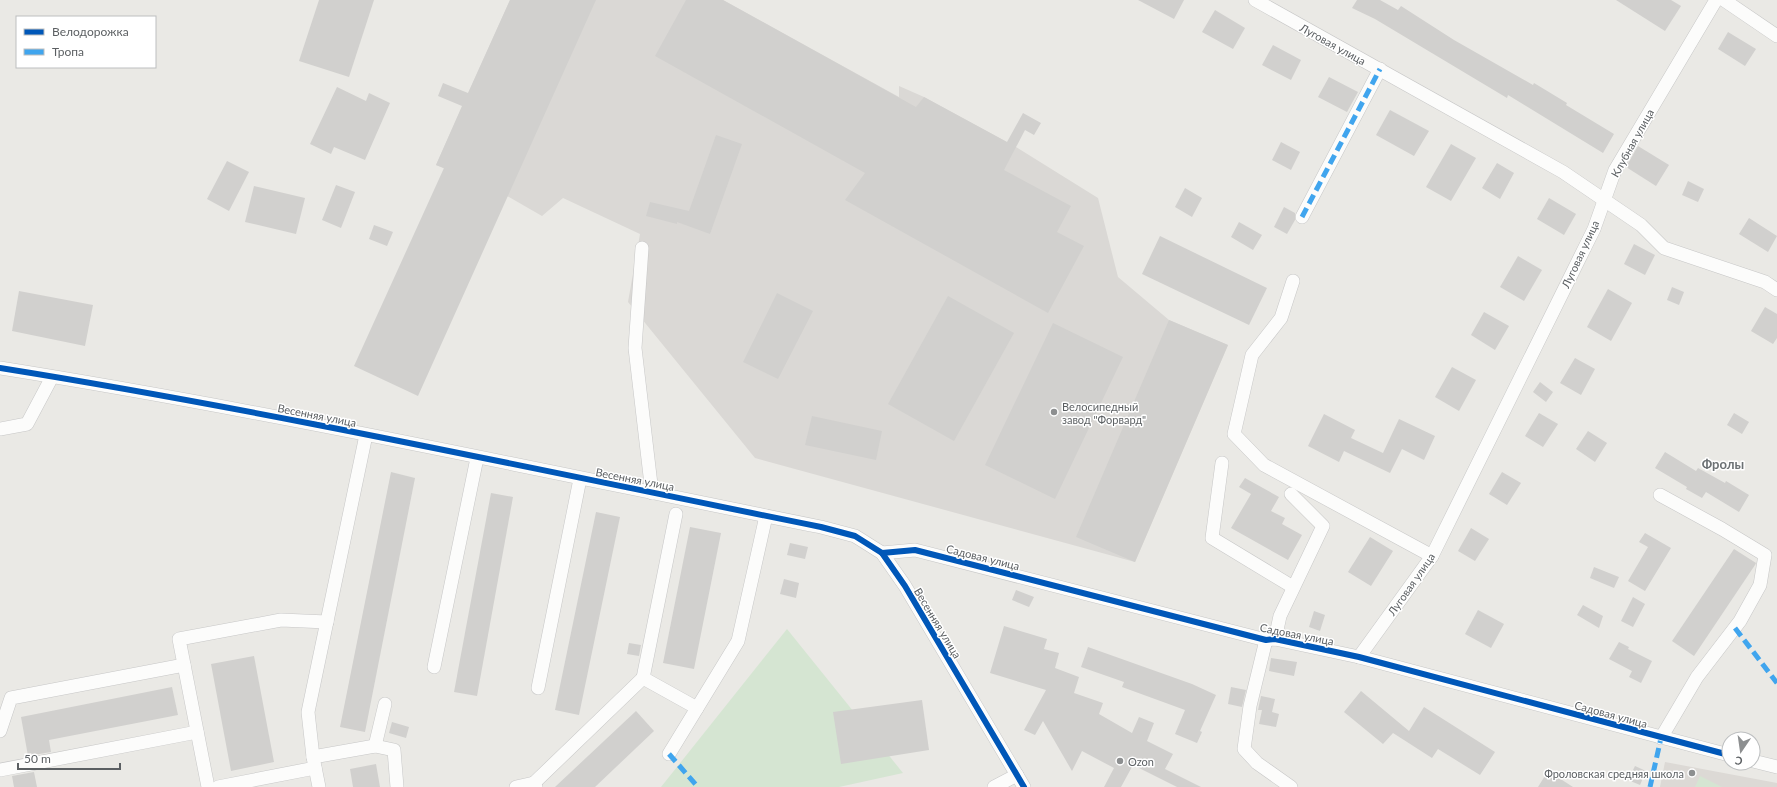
<svg xmlns="http://www.w3.org/2000/svg" width="1777" height="787" font-family="Lato,sans-serif">
<rect width="100%" height="100%" fill="#eae9e5"/>
<!-- industrial -->
<polygon fill="#dad8d5" points="510,0 723,0 899,97 899,86 924,97 1016,147 1098,198 1118,277 1169,320 1228,345 1135,562 755,458 628,302 640,234 563,198 542,216 509,197 436,165"/>
<!-- education -->
<polygon fill="#dcd9d5" points="1665,762 1777,783 1777,787 1660,787"/>
<!-- green -->
<g fill="#d5e5d2">
<polygon points="787,629 903,773 839,787 661,787"/>
<polygon points="1700,776 1722,787 1695,787"/>
</g>
<!-- building -->
<g fill="#d1d0ce">
<polygon points="319,0 374,0 349,77 299,61"/>
<polygon points="510,0 596,0 418,396 354,366 444,168 436,165 462,106 438,96 443,83 468,93"/>
<polygon points="686,0 723,0 916,107 924,97 1007,142 1023,113 1041,123 1034,135 1025,130 1004,170 1071,206 1057,232 1084,246 1048,313 845,200 865,173 655,56"/>
<polygon points="1138,0 1184,0 1174,19"/>
<polygon points="1357,0 1380,0 1398,10 1401,6 1454,40 1533,85 1534,83 1567,103 1566,105 1614,134 1603,153 1508,95 1507,98 1375,19 1352,8"/>
<polygon points="1616,0 1671,0 1681,6 1665,31"/>
<polygon points="1215,10 1245,28 1233,49 1202,32"/>
<polygon points="1728,32 1756,49 1745,66 1718,49"/>
<polygon points="1273,45 1301,60 1291,80 1262,65"/>
<polygon points="1329,77 1358,92 1347,112 1318,97"/>
<polygon points="337,87 366,101 369,93 390,103 365,160 334,147 331,154 310,144"/>
<polygon points="1390,110 1429,131 1414,156 1376,135"/>
<polygon points="716,135 742,144 710,234 677,222 677,224 646,216 650,202 689,211"/>
<polygon points="1281,142 1300,152 1291,170 1272,160"/>
<polygon points="1451,144 1476,158 1451,201 1426,187"/>
<polygon points="1638,146 1669,165 1656,186 1626,167"/>
<polygon points="227,161 249,172 229,211 207,199"/>
<polygon points="1497,163 1514,173 1500,199 1482,188"/>
<polygon points="1688,181 1704,189 1698,202 1682,195"/>
<polygon points="336,185 355,192 341,228 322,220"/>
<polygon points="254,186 305,198 296,234 245,222"/>
<polygon points="1185,188 1202,198 1192,217 1175,207"/>
<polygon points="1549,198 1576,214 1564,235 1537,219"/>
<polygon points="1284,207 1295,213 1295,220 1287,234 1274,227"/>
<polygon points="1749,218 1777,236 1768,252 1739,234"/>
<polygon points="1239,222 1262,235 1253,250 1231,237"/>
<polygon points="374,225 393,232 387,246 369,239"/>
<polygon points="1160,236 1267,288 1249,325 1142,274"/>
<polygon points="1634,244 1655,255 1645,275 1624,264"/>
<polygon points="1518,256 1542,270 1524,301 1500,287"/>
<polygon points="1672,287 1684,292 1679,305 1667,300"/>
<polygon points="1608,289 1632,303 1611,341 1587,327"/>
<polygon points="19,291 93,305 85,346 12,331"/>
<polygon points="777,293 813,311 778,379 743,362"/>
<polygon points="948,296 1014,333 954,441 888,404"/>
<polygon points="1765,307 1777,314 1777,338 1773,344 1751,331"/>
<polygon points="1484,312 1509,326 1495,350 1471,335"/>
<polygon points="1169,320 1228,345 1135,562 1076,537"/>
<polygon points="1053,323 1123,357 1055,499 985,465"/>
<polygon points="1575,358 1595,369 1581,395 1560,383"/>
<polygon points="1452,367 1476,380 1459,411 1435,397"/>
<polygon points="1540,382 1553,392 1546,402 1533,392"/>
<polygon points="1539,413 1558,424 1543,447 1525,436"/>
<polygon points="1734,413 1749,422 1742,434 1727,425"/>
<polygon points="1324,414 1355,430 1351,438 1383,453 1399,419 1435,436 1424,460 1402,449 1390,473 1344,451 1339,462 1308,446"/>
<polygon points="812,416 882,431 876,460 805,445"/>
<polygon points="1588,431 1607,443 1595,462 1576,449"/>
<polygon points="1665,452 1696,471 1698,468 1725,483 1726,481 1749,495 1739,512 1706,492 1702,498 1686,489 1687,487 1655,468"/>
<polygon points="391,472 415,478 365,732 340,727"/>
<polygon points="1502,472 1521,483 1507,505 1489,494"/>
<polygon points="1245,478 1279,497 1271,511 1285,518 1282,524 1302,535 1288,560 1231,528 1251,494 1239,487"/>
<polygon points="491,493 513,497 477,696 454,692"/>
<polygon points="596,512 620,517 579,715 555,710"/>
<polygon points="690,527 721,533 694,669 663,663"/>
<polygon points="1471,528 1489,539 1475,561 1458,551"/>
<polygon points="1645,533 1671,548 1645,591 1628,581 1648,547 1639,542"/>
<polygon points="1370,537 1393,551 1371,586 1348,572"/>
<polygon points="790,543 808,547 805,559 787,555"/>
<polygon points="1734,549 1756,563 1755,565 1694,656 1672,641"/>
<polygon points="1594,567 1619,577 1614,588 1590,578"/>
<polygon points="784,579 799,583 796,598 780,594"/>
<polygon points="1016,590 1034,597 1029,607 1012,600"/>
<polygon points="1633,597 1645,604 1633,627 1621,621"/>
<polygon points="1583,605 1603,616 1599,628 1577,615"/>
<polygon points="1478,610 1504,624 1491,648 1465,634"/>
<polygon points="1314,611 1325,615 1320,631 1309,627"/>
<polygon points="1004,626 1047,639 1044,649 1059,653 1055,668 1079,677 1074,693 1103,703 1099,714 1132,733 1139,717 1154,723 1147,741 1173,754 1165,769 1201,787 1177,787 1133,765 1121,787 1104,787 1114,768 1082,751 1072,771 1043,721 1035,735 1024,730 1046,690 990,673"/>
<polygon points="1619,642 1629,647 1628,649 1652,661 1641,683 1629,677 1632,671 1609,659"/>
<polygon points="629,643 641,645 639,656 627,654"/>
<polygon points="1088,647 1192,684 1216,695 1200,731 1202,732 1197,743 1175,734 1185,710 1122,687 1124,682 1081,667"/>
<polygon points="254,656 274,762 231,771 211,664"/>
<polygon points="1271,658 1297,662 1294,676 1269,671"/>
<polygon points="172,687 178,715 49,740 51,752 28,756 21,717"/>
<polygon points="1231,687 1246,690 1242,707 1228,704"/>
<polygon points="1361,691 1409,731 1424,707 1495,752 1480,775 1438,749 1432,758 1393,733 1383,744 1344,712"/>
<polygon points="1261,696 1275,699 1272,712 1279,714 1276,727 1259,724 1262,710 1258,710"/>
<polygon points="922,700 929,750 841,764 833,712"/>
<polygon points="636,711 654,731 595,787 555,787"/>
<polygon points="392,722 409,727 406,738 389,733"/>
<polygon points="376,764 380,787 353,787 350,769"/>
<polygon points="1635,766 1646,771 1640,785 1628,780"/>
<polygon points="1548,771 1573,787 1538,787"/>
<polygon points="34,772 37,787 14,787 12,776"/>
</g>
<g fill="none" stroke-linecap="round" stroke-linejoin="round">
<defs>
<g id="minor">
<polyline points="1255,0 1563,172 1641,225 1664,248 1765,282 1777,290"/>
<polyline points="1724,0 1777,36"/>
<polyline points="1302,217 1380,69"/>
<polyline points="642,248 635,348 652,493"/>
<polyline points="1293,281 1281,318 1252,355 1234,434 1264,465 1432,556"/>
<path d="M0 368C275 412 548 472 821 527L855 536 882 553 905 586 1024 787"/>
<polyline points="0,429 27,424 52,377"/>
<polyline points="1222,463 1212,538 1293,587"/>
<polyline points="1660,495 1722,529 1765,555 1760,585 1740,621 1697,677 1661,738"/>
<polyline points="882,553 915,550 1266,640 1275,639 1359,657 1729,755"/>
<polyline points="1275,639 1280,616 1323,526 1291,494"/>
<polyline points="1266,640 1250,706 1244,749 1257,763 1291,787"/>
<polyline points="1359,657 1432,556 1594,229 1615,170 1716,0"/>
<polyline points="434,667 477,458"/>
<polyline points="643,678 676,514"/>
<polyline points="538,688 580,479"/>
<polyline points="0,731 11,698 184,665"/>
<polyline points="375,746 385,704"/>
<polyline points="669,754 738,641 766,516"/>
<polyline points="313,757 375,746 394,750 397,787"/>
<polyline points="1753,761 1777,767"/>
<polyline points="0,770 197,732"/>
<polyline points="534,783 643,678 697,708"/>
<polyline points="208,787 179,639 281,620 327,622"/>
<polyline points="218,787 315,768"/>
<polyline points="319,787 313,757 308,712 366,435"/>
<polyline points="516,787 534,783 536,787"/>
<polyline points="994,787 1017,775"/>
</g>
</defs>
<!-- minor casing -->
<use href="#minor" stroke="#c7c7c7" stroke-width="14"/>
<!-- minor -->
<use href="#minor" stroke="#fcfcfb" stroke-width="13"/>
<!-- quiet -->
<g stroke="#40a5ee" stroke-width="5" stroke-dasharray="10 5" stroke-linecap="butt">
<polyline points="1302,217 1380,69"/>
<polyline points="1735,628 1777,683"/>
<polyline points="669,754 698,787"/>
<polyline points="1650,787 1661,738"/>
</g>
<defs>
<g id="cycleway">
<path d="M0 368C275 412 548 472 821 527L855 536 882 553 905 586 1024 787"/>
<polyline points="882,553 915,550 1266,640 1275,639 1359,657 1729,755"/>
</g>
</defs>
<!-- cycleway casing -->
<use href="#cycleway" stroke="#fff" stroke-width="8"/>
<!-- cycleway -->
<use href="#cycleway" stroke="#0057b8" stroke-width="6"/>
</g>
<!-- markers -->
<g fill="#8d8f90" stroke="#fff" stroke-width="1.5">
<circle cx="1054" cy="412" r="4"/>
<circle cx="1120" cy="761" r="4"/>
<circle cx="1692" cy="773" r="4"/>
</g>
<g text-anchor="middle" dominant-baseline="central" stroke-width="3" stroke-linejoin="round" paint-order="stroke">
<!-- street labels -->
<g font-size="11" fill="#5b5f62" stroke="#fff">
<text transform="translate(1333 44) rotate(29)">Луговая улица</text>
<text transform="translate(1632 143) rotate(-61)">Клубная улица</text>
<text transform="translate(1580 254) rotate(-65)">Луговая улица</text>
<text transform="translate(317 415) rotate(11)">Весенняя улица</text>
<text transform="translate(635 479) rotate(11)">Весенняя улица</text>
<text transform="translate(983 557) rotate(14)">Садовая улица</text>
<text transform="translate(1411 584) rotate(-55)">Луговая улица</text>
<text transform="translate(938 623) rotate(59)">Весенняя улица</text>
<text transform="translate(1297 634) rotate(11)">Садовая улица</text>
<text transform="translate(1611 714) rotate(15)">Садовая улица</text>
</g>
<!-- poi labels -->
<g font-size="11" fill="#5b5f62" stroke="#fff" text-anchor="start">
<text x="1062" y="406">Велосипедный<tspan x="1062" dy="13">завод "Форвард"</tspan></text>
<text x="1128" y="761">Ozon</text>
<text x="1684" y="773" text-anchor="end">Фроловская средняя школа</text>
</g>
<!-- quarter labels -->
<g font-size="13" font-weight="bold" fill="#6c7174" stroke="#fff">
<text x="1723" y="464">Фролы</text>
</g>
</g>
<!-- legend -->
<rect x="16" y="16" width="140" height="52" fill="#ffffff" stroke="#bdbfc0"/>
<rect x="24" y="29" width="20" height="6" fill="#0057b8" stroke="#bdbfc0"/>
<text x="52" y="36" font-size="12" fill="#5b5f62">Велодорожка</text>
<rect x="24" y="49" width="20" height="6" fill="#40a5ee" stroke="#bdbfc0"/>
<text x="52" y="56" font-size="12" fill="#5b5f62">Тропа</text>
<!-- north arrow -->
<g transform="translate(1741 751) rotate(193)"><circle r="19" fill="#ffffff" stroke="#bdbfc0"/>
<path d="M0-3L7 15L0 10L-7 15Z" fill="#8d8f90"/>
<text y="-6" font-size="11" font-weight="bold" text-anchor="middle" fill="#5b5f62">С</text>
</g>
<!-- scale -->
<path d="M18 763v6h102v-6" fill="none" stroke="#5b5f62" stroke-width="2"/>
<text x="24" y="763" font-size="12" fill="#5b5f62" stroke="#ffffff" stroke-width="3" paint-order="stroke">50 m</text>
</svg>
